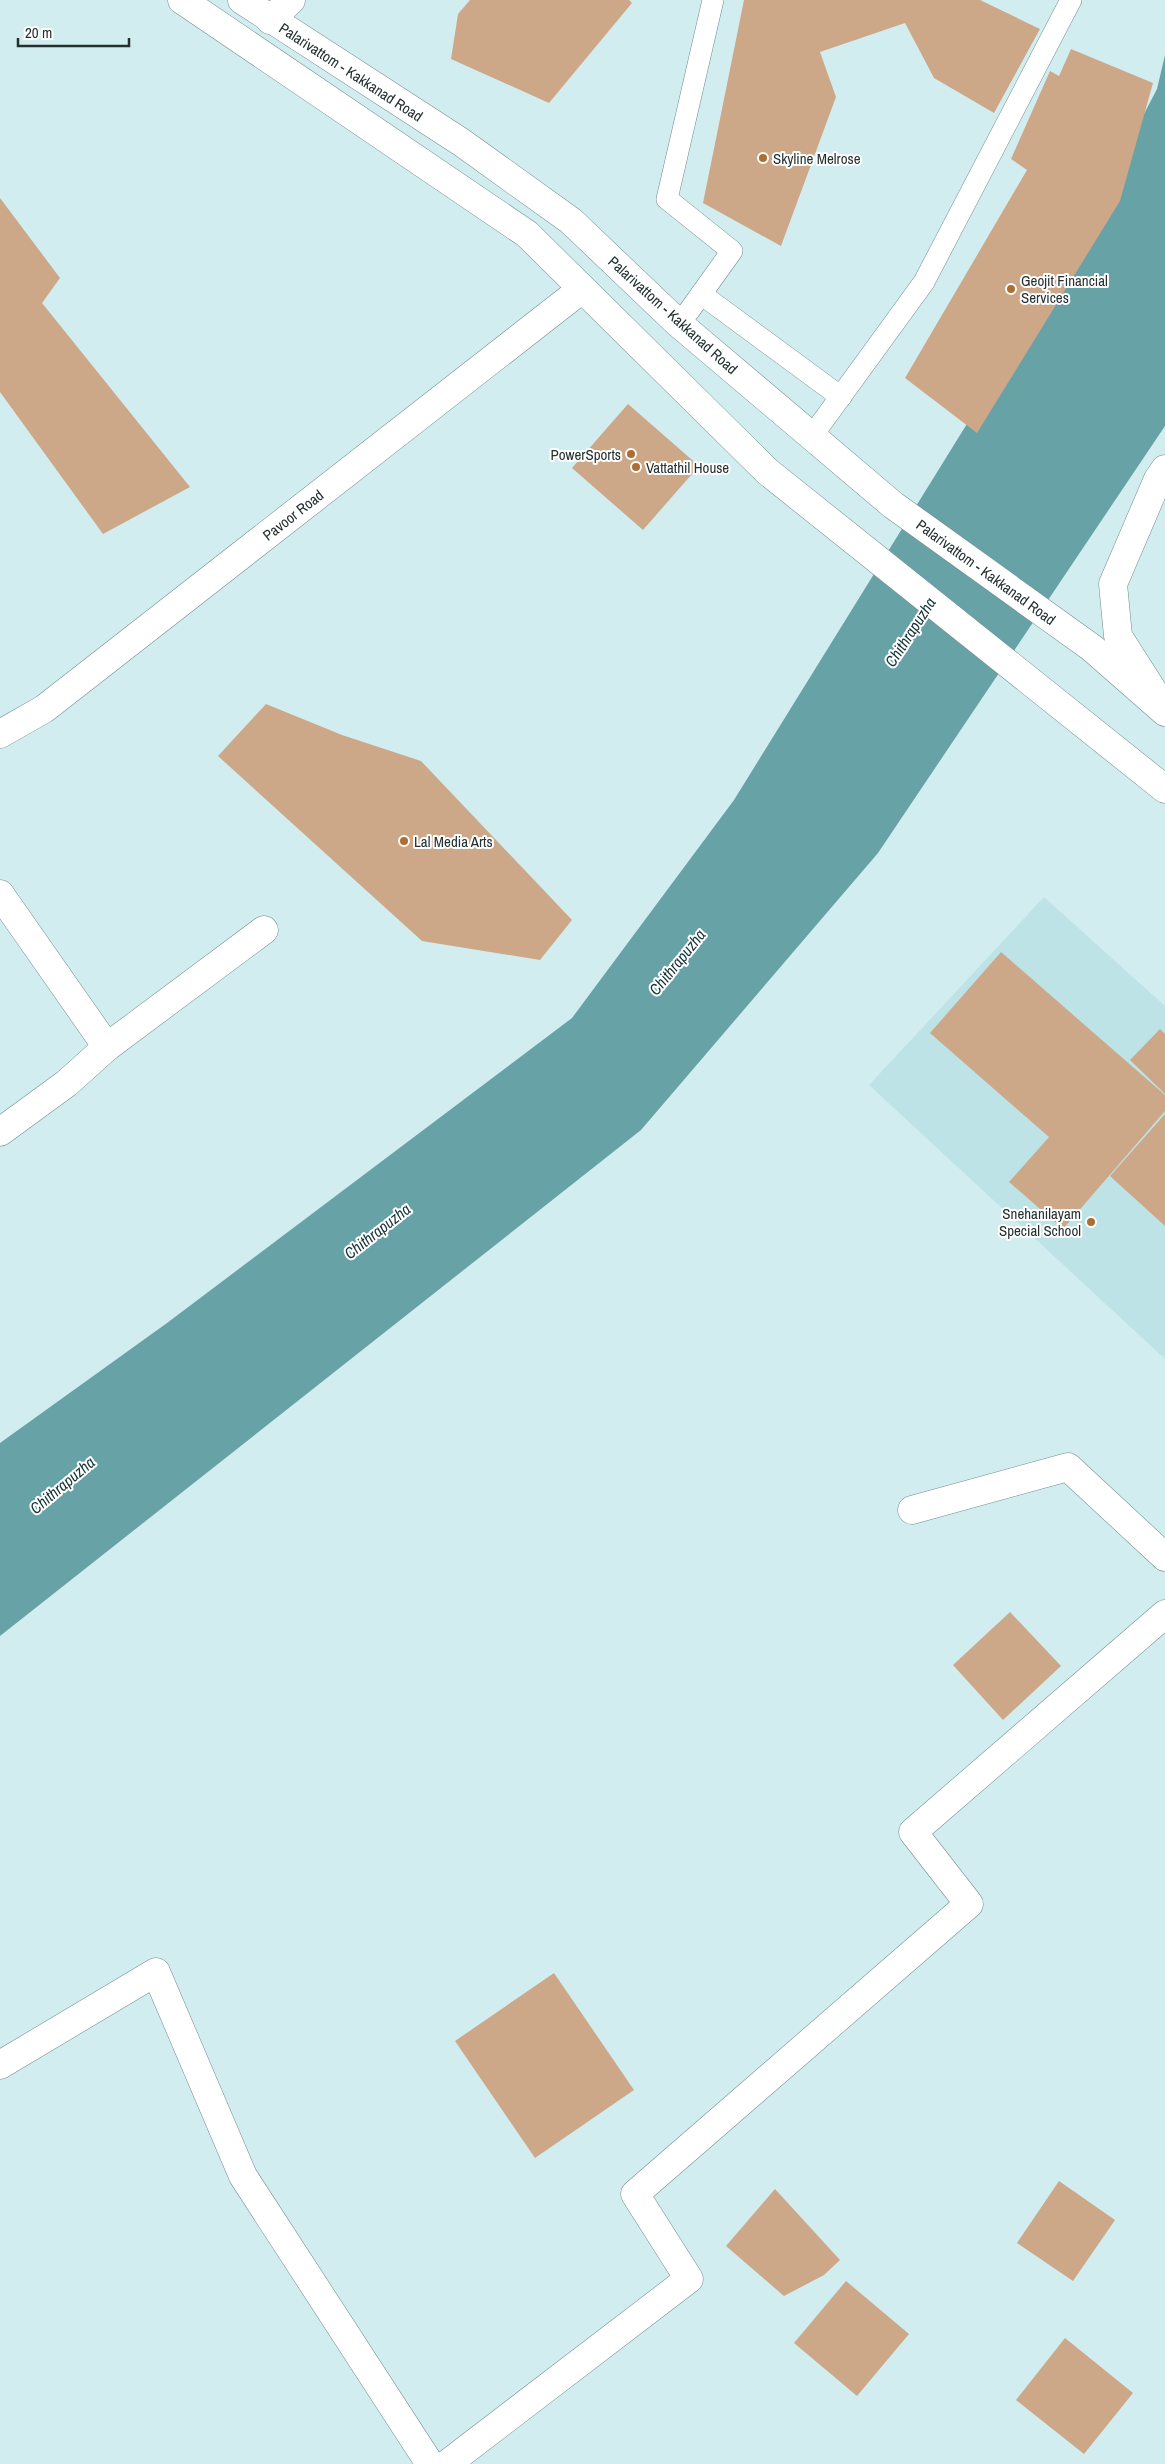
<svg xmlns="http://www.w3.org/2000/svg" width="1165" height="2464" font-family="'Archivo Narrow',sans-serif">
<rect width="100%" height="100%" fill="#d2edf0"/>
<!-- built -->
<polygon fill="#bee3e6" points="1044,897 1165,1006 1165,1359 869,1085"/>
<!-- water -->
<polygon fill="#67a2a7" points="1165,55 1165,426 878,853 641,1130 0,1636 0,1443 167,1323 572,1018 734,800 1066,264 1157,89"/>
<!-- building -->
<g fill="#cda888">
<polygon points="470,0 629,0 632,3 549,103 451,59 458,14"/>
<polygon points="744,0 980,0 1040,29 994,113 934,78 905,23 820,52 836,97 781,246 703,203"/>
<polygon points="1071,49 1153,83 1120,201 977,433 905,378 1027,170 1011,159 1050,71 1059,76"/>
<polygon points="0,198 60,278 42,303 190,487 103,534 0,392"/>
<polygon points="628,404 699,466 643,530 572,468"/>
<polygon points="266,704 342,735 421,761 572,920 540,960 422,941 218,756"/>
<polygon points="1001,952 1165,1095 1165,1111 1063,1229 1009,1182 1049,1137 930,1033"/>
<polygon points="1160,1029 1165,1034 1165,1094 1130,1060"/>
<polygon points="1165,1114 1165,1226 1110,1176"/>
<polygon points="1010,1612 1061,1666 1003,1720 953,1665"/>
<polygon points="554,1973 634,2090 535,2158 455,2041"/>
<polygon points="1059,2181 1115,2220 1073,2281 1017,2243"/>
<polygon points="775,2189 840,2260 824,2275 784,2296 726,2246"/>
<polygon points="846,2281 909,2334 857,2396 794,2343"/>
<polygon points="1065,2338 1133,2393 1084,2454 1016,2400"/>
</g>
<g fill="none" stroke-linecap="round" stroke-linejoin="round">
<defs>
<g id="service">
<polyline points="701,294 841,397"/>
<polyline points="678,323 689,311 732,251 667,199 713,0"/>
<polyline points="812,436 924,282 1071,0"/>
</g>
<g id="minor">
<polyline points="270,20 291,0"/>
<polyline points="1162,705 1118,636 1113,584 1158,479 1165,469"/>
<polyline points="0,734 44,709 582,289"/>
<polyline points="0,894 107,1047 67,1083 0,1132"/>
<polyline points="107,1047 264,930"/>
<polyline points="912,1510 1068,1467 1165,1557"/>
<polyline points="0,2065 156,1972 243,2176 430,2464"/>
<polyline points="447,2464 689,2279 635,2194 969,1904 913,1832 1165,1614"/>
</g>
<g id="primary">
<polyline points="182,0 527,234 768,472 1165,789"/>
<polyline points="242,0 461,142 571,221 678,323 893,505 1092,648 1165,712"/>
</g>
</defs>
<!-- service casing -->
<use href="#service" stroke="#738d8f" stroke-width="22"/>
<!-- minor casing -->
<use href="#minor" stroke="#738d8f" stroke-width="29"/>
<!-- primary casing -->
<use href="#primary" stroke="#738d8f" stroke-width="29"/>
<!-- service -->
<use href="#service" stroke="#fff" stroke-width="21"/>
<!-- minor -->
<use href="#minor" stroke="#fff" stroke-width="28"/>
<!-- primary -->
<use href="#primary" stroke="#fff" stroke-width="28"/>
</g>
<!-- markers -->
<g fill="#ac6e33" stroke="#fff" stroke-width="2">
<circle cx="763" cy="158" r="5"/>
<circle cx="1011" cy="289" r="5"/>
<circle cx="631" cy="454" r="5"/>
<circle cx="636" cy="467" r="5"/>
<circle cx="404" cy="841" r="5"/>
<circle cx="1091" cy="1222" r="5"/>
</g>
<g text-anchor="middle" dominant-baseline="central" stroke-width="4" stroke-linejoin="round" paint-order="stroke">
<!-- street labels -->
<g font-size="15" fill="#263031" stroke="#fff">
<text transform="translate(351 72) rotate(33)">Palarivattom - Kakkanad Road</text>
<text transform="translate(673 315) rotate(42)">Palarivattom - Kakkanad Road</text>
<text transform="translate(293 515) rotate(-38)">Pavoor Road</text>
<text transform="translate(986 572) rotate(36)">Palarivattom - Kakkanad Road</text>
</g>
<!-- poi labels -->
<g font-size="15" fill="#263031" stroke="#fff" text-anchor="start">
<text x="773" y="158">Skyline Melrose</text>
<text x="1021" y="280">Geojit Financial<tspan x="1021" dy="17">Services</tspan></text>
<text x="621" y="454" text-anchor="end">PowerSports</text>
<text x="646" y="467">Vattathil House</text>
<text x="414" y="841">Lal Media Arts</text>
<text x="1081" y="1213" text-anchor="end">Snehanilayam<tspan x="1081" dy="17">Special School</tspan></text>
</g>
<!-- water labels -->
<g font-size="16" font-style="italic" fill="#153437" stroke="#fff">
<text transform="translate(910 632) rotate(-57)">Chithrapuzha</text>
<text transform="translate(677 962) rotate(-51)">Chithrapuzha</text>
<text transform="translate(377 1231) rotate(-38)">Chithrapuzha</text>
<text transform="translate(62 1485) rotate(-40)">Chithrapuzha</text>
</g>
</g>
<!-- scale -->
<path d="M18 38v8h111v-8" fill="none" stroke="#263031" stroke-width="2.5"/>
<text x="25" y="38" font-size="15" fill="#263031" stroke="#ffffff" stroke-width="4" paint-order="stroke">20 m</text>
</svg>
